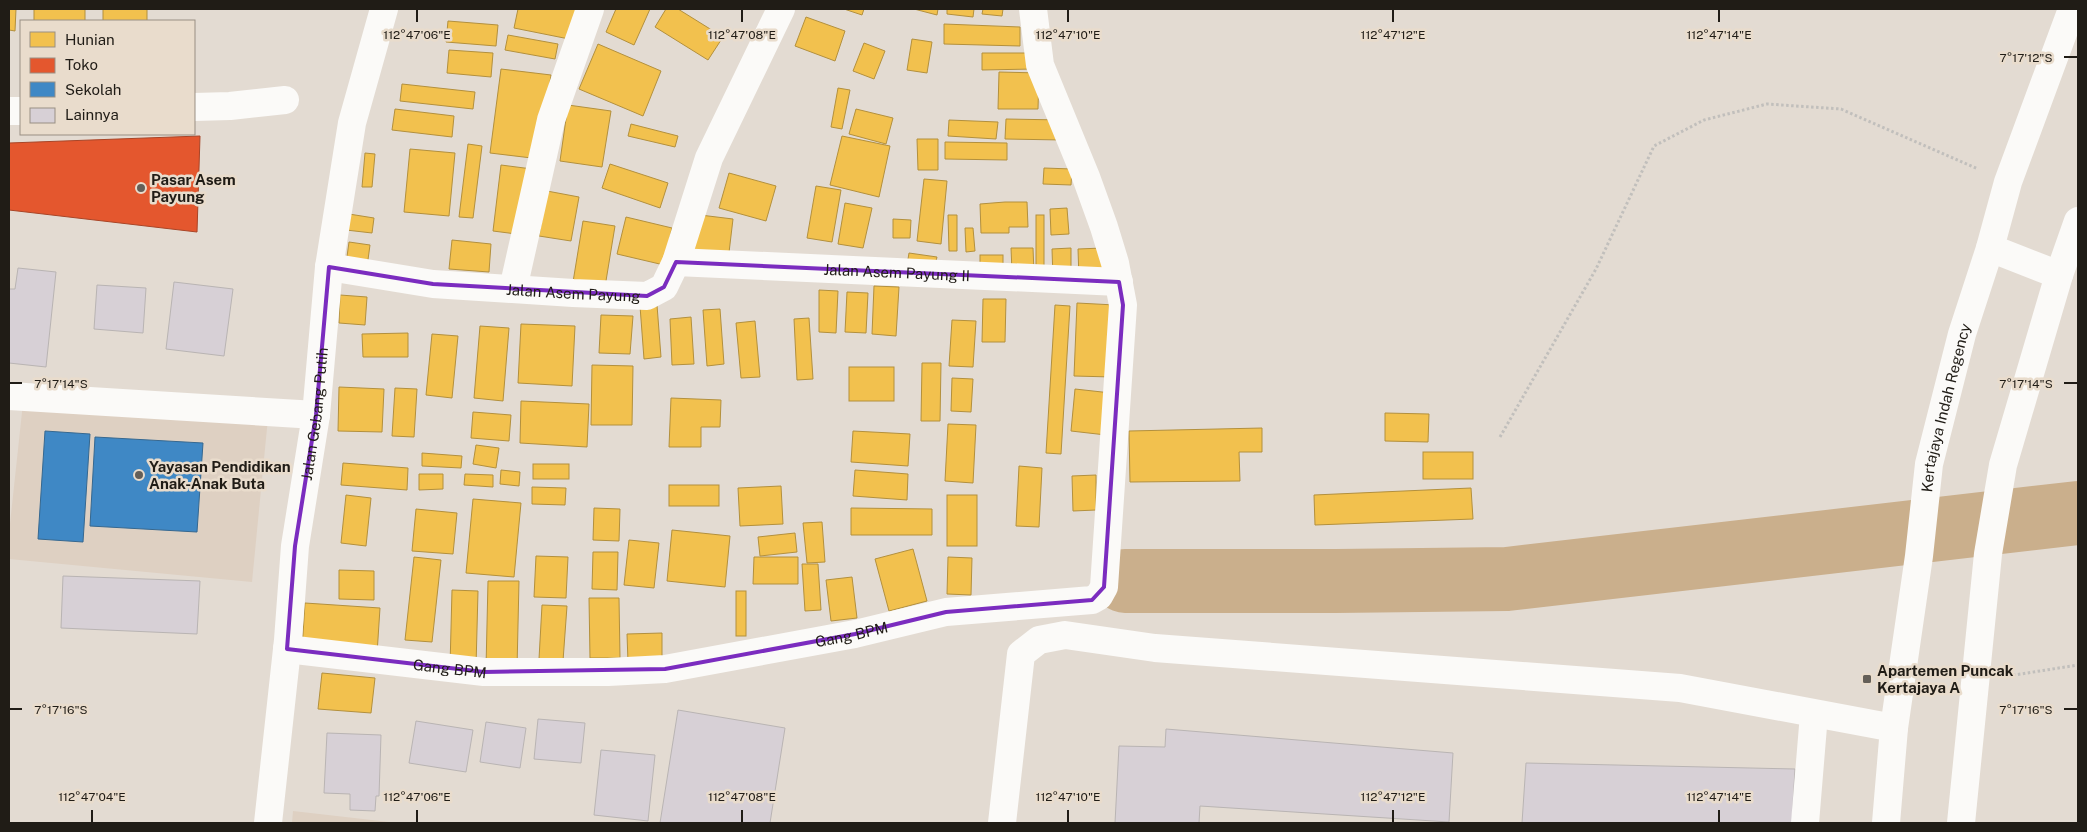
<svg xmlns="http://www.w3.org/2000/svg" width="2087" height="832" font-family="'Public Sans',sans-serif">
<rect width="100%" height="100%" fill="#e3dbd2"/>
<!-- built -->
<g fill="#ded0c2">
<polygon points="23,403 268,418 252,582 9,559 9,533"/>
<polygon points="293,811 398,823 292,823"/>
</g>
<!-- homes -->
<g fill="#f2c14e" stroke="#b3903d">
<polygon points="9,9 16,9 15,31 9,30"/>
<rect x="34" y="9" width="51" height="12"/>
<rect x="103" y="9" width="44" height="12"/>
<polygon points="518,9 580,9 574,40 514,28"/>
<polygon points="616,9 650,9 634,45 606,32"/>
<polygon points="666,9 678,9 723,37 708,60 655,27"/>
<polygon points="844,9 864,9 862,15"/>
<polygon points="914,9 938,9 937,15"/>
<polygon points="947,9 974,9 973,17 947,14"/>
<polygon points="983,9 1003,9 1002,16 982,14"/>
<polygon points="806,17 845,31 835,61 795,46"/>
<polygon points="448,21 498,25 496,46 446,42"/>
<polygon points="944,24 1020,27 1020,46 944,44"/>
<polygon points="508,35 558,44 555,59 505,50"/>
<polygon points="912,39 932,42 927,73 907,70"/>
<polygon points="864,43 885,51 874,79 853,71"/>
<polygon points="598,44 661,71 643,116 579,89"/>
<polygon points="449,50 493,53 491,77 447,73"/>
<polygon points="982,53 1034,53 1034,69 982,70"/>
<polygon points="501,69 551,75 540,159 490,153"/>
<polygon points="999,72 1039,73 1038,109 998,109"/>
<polygon points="402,84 475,92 473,109 400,101"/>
<polygon points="838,88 850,90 842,129 831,127"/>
<polygon points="568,105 611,111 602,167 560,161"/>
<polygon points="395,109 454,116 452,137 392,130"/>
<polygon points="856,109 893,118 886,144 849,134"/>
<polygon points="1006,119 1062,120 1062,140 1005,139"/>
<polygon points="949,120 998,122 996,139 948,136"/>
<polygon points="631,124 678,136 675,147 628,136"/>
<polygon points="842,136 890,146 879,197 830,185"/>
<polygon points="917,139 938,139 938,170 918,170"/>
<polygon points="945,142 1007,143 1007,160 945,159"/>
<polygon points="468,144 482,146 473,218 459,217"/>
<polygon points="410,149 455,153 449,216 404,212"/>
<polygon points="365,153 375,154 372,187 362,187"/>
<polygon points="610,164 668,183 660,208 602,188"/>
<polygon points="501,165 532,169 524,235 493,231"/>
<polygon points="1044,168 1072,169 1071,185 1043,184"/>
<polygon points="729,173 776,186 766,221 719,208"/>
<polygon points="924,179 947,181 941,244 917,241"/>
<polygon points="816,186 841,190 832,242 807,238"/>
<polygon points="547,191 579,197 571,241 539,236"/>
<polygon points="1005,202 1027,202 1028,227 1009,227 1009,233 981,233 980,204"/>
<polygon points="845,203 872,208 863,248 838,244"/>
<polygon points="1067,208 1069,234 1051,235 1050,209"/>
<polygon points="349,214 374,218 372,233 346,230"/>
<polygon points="692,214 733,219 728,261 686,255"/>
<polygon points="948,215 957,215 957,251 949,251"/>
<rect x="1036" y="215" width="8" height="58"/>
<polygon points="626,217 672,228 664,265 617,254"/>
<polygon points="893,219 911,220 910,238 893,238"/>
<polygon points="583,221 615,226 605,287 573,282"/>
<polygon points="965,228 973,228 975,251 966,252"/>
<polygon points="452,240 491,244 489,272 449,269"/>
<polygon points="349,242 370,245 367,267 346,264"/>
<polygon points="1011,248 1033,248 1034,272 1012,272"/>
<polygon points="1071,248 1071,278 1053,278 1052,249"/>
<polygon points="1102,248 1103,279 1079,279 1078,249"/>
<polygon points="909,253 937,257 934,269 907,265"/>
<rect x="980" y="255" width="23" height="17"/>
<polygon points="874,286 899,287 896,336 872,334"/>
<polygon points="819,290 838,291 836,333 819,332"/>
<polygon points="847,292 868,293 866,333 845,332"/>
<polygon points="340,295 367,297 365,325 339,323"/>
<polygon points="983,299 1006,299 1005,342 982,342"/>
<polygon points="1077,303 1115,305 1112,377 1074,376"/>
<polygon points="657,305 661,357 644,359 640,306"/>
<polygon points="1055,305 1070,306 1061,454 1046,453"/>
<polygon points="720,309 724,364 707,366 703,310"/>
<polygon points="601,315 633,316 630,354 599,353"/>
<polygon points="691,317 694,364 672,365 670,319"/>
<polygon points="809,318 813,379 797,380 794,319"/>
<polygon points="952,320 976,321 973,367 949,366"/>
<polygon points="755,321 760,377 741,378 736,323"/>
<polygon points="521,324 575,326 572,386 518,383"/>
<polygon points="480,326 509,328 503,401 474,398"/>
<polygon points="408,333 408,357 363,357 362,334"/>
<polygon points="432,334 458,336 452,398 426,395"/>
<polygon points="922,363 941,363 940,421 921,421"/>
<polygon points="592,365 633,366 632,425 591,425"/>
<rect x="849" y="367" width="45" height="34"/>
<polygon points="952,378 973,379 971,412 951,411"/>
<polygon points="339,387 384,389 382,432 338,431"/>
<polygon points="395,388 417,389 414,437 392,436"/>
<polygon points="1075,389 1111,393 1106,435 1071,431"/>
<polygon points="671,398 721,400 720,427 701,427 701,447 669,447"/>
<polygon points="521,401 589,404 587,447 520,443"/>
<polygon points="473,412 511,415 509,441 471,438"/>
<polygon points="1385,413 1429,414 1428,442 1385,441"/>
<polygon points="948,424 976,425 973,483 945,481"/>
<polygon points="1262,428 1262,452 1239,452 1240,481 1130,482 1129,431"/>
<polygon points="853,431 910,434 908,466 851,462"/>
<polygon points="476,445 499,448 496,468 473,464"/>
<rect x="1423" y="452" width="50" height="27"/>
<polygon points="422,453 462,456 461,468 422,466"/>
<polygon points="343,463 408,468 407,490 341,485"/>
<rect x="533" y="464" width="36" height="15"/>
<polygon points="1019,466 1042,468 1039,527 1016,526"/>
<polygon points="501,470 520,472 519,486 500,484"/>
<polygon points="855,470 908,474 907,500 853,496"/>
<polygon points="419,474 443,474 443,489 419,490"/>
<polygon points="465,474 493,475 493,487 464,485"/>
<polygon points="1096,475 1096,510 1073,511 1072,476"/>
<rect x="669" y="485" width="50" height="21"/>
<polygon points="781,486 783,524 740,526 738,488"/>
<polygon points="532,487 566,488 565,505 532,504"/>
<polygon points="1471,488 1473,519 1315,525 1314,495"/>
<polygon points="346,495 371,498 366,546 341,543"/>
<rect x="947" y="495" width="30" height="51"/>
<polygon points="473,499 521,503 514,577 466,573"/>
<polygon points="594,508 620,509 619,541 593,540"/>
<polygon points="851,508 932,509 932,535 851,535"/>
<polygon points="416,509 457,513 453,554 412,551"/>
<polygon points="822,522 825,562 807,563 803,523"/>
<polygon points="672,530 730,536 725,587 667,581"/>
<polygon points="795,533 797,552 760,556 758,537"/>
<polygon points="629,540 659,543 654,588 624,585"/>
<polygon points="913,549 927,601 889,611 875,559"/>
<polygon points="593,552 618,552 617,590 592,589"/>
<polygon points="536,556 568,557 566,598 534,597"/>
<polygon points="414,557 441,560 432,642 405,640"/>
<polygon points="754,557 798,557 798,584 753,584"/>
<polygon points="948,557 972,558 971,595 947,594"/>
<polygon points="802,564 818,564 821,610 805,611"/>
<polygon points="339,570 374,571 374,600 339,599"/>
<polygon points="852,577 857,618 831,621 826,580"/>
<polygon points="488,581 519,581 517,669 486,668"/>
<polygon points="452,590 478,591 476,667 450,667"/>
<rect x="736" y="591" width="10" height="45"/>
<polygon points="589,598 619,598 620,658 590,658"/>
<polygon points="305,603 380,608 377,654 302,650"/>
<polygon points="542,605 567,606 563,661 539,659"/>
<polygon points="662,633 662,662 628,662 627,634"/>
<polygon points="322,673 375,678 371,713 318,709"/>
</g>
<!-- shops -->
<polygon fill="#e4572e" stroke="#a94527" points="200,136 197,232 9,210 9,143"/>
<!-- schools -->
<g fill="#3f88c5" stroke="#366890">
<polygon points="45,431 90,434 83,542 38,539"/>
<polygon points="95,437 203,443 197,532 90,526"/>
</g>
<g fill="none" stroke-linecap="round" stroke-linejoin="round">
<!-- river -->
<polyline stroke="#caaf8c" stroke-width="64" points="1125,581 1336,581 1507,579 2078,513"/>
</g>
<!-- building -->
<g fill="#d7d0d6" stroke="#b9b4b3">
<polygon points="18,268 56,272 46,367 9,363 9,289 15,289"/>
<polygon points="174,282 233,289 224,356 166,349"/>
<polygon points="97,285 146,288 143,333 94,329"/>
<polygon points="63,576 200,581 197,634 61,628"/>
<polygon points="678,710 785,728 770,823 660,823"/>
<polygon points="538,719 585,723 581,763 534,759"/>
<polygon points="416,721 473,730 466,772 409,763"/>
<polygon points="486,722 526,728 520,768 480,762"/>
<polygon points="1166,729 1453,753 1449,822 1200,806 1199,823 1115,823 1119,746 1165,747"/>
<polygon points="327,733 381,735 379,796 376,796 375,811 350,810 350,794 324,793"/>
<polygon points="601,750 655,755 648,821 594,815"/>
<polygon points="1526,763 1795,769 1792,823 1522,823"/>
</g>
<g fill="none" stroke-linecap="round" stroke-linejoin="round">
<!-- path -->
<g stroke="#c1bfbc" stroke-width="3" stroke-dasharray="2.5 2.5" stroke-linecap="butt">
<polyline points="1500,437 1596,269 1654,146 1704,120 1767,104 1841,109 1978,169"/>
<polyline points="2008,676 2078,665"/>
</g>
<!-- minor -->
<g stroke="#fbfaf8" stroke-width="28">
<polyline points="194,107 230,106 285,100"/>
<polyline points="9,111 21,111"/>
<polyline points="1990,248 2059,275"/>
<path id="s1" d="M676 262 1119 282"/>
<path id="s2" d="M329 267 433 284 573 293 647 296 664 287 676 262 709 158 781 9"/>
<polyline points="513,289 551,120 590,9"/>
<polyline points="9,396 316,415"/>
<path id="s3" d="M287 649 484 672H608L665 669 855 634 946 612 1092 600 1099 596 1104 587 1123 305 1115 263 1104 227 1086 177 1040 65 1033 9"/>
<path id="s4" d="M268 823 288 640 295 546 316 415 329 267 352 123 384 9"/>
<polyline points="1002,823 1021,654 1039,640 1065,635 1155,648 1680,688 1894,728"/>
<polyline points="1805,823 1814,714"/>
<path id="s5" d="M1886 823 1894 728 1919 556 1929 464 1962 334 1990 248 2008 182 2072 9"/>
<polyline points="1961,823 1988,554 2003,465 2059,275 2078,221"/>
</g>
</g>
<!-- marked area -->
<path fill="none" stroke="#7b2cbf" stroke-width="4" stroke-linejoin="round" d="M676 262 1119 282 1123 305 1104 587 1092 600 946 612 855 634 665 669 484 672 287 649 295 546 316 415 329 267 433 284 647 296 664 287Z"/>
<!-- ticks -->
<path fill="none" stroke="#201c16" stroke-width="2" d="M417 10V22M742 10V22M1068 10V22M1393 10V22M1719 10V22M2064 57H2077M10 383H22M2064 383H2077M10 709H22M2064 709H2077M92 810V822M417 810V822M742 810V822M1068 810V822M1393 810V822M1719 810V822"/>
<!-- markers -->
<g fill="#645f58" stroke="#e9dccc" stroke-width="2">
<circle cx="141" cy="188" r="5"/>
<circle cx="139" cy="475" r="5"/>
<rect x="1862" y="674" width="10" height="10" rx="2.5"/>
</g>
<g text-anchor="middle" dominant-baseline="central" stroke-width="5" stroke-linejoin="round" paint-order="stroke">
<!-- poi labels -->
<g font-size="15" font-weight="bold" fill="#201c16" stroke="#e9dccc" text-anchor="start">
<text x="151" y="179">Pasar Asem<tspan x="151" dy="17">Payung</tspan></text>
<text x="149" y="466">Yayasan Pendidikan<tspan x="149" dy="17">Anak-Anak Buta</tspan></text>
<text x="1877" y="670">Apartemen Puncak<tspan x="1877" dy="17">Kertajaya A</tspan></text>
</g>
<!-- street labels -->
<g font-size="15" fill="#201c16" stroke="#e9dccc">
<text stroke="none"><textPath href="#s1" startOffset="221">Jalan Asem Payung II</textPath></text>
<text stroke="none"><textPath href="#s2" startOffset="246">Jalan Asem Payung</textPath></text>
<text stroke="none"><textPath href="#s5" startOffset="420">Kertajaya Indah Regency</textPath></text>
<text stroke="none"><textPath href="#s4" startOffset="412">Jalan Gebang Putih</textPath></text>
<text stroke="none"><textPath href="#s3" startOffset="569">Gang BPM</textPath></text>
<text stroke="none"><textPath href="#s3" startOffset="164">Gang BPM</textPath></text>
</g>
</g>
<g font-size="12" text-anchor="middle" fill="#201c16" stroke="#e9dccc" stroke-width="5" stroke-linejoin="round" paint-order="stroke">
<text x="417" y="39">112°47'06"E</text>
<text x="742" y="39">112°47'08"E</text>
<text x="1068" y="39">112°47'10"E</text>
<text x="1393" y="39">112°47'12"E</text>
<text x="1719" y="39">112°47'14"E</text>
<text x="2026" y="62">7°17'12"S</text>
<text x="61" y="388">7°17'14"S</text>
<text x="2026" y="388">7°17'14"S</text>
<text x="61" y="714">7°17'16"S</text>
<text x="2026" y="714">7°17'16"S</text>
<text x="92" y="801">112°47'04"E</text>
<text x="417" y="801">112°47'06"E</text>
<text x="742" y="801">112°47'08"E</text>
<text x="1068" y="801">112°47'10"E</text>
<text x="1393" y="801">112°47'12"E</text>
<text x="1719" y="801">112°47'14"E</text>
</g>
<!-- border -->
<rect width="2087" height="832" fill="none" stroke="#201c16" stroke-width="20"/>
<!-- legend -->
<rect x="20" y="20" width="175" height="115" fill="#e9dccc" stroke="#998f83"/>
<rect x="30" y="32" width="25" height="15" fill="#f2c14e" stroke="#998f83"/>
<text x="65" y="45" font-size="15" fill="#201c16">Hunian</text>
<rect x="30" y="58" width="25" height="15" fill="#e4572e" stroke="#998f83"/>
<text x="65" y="70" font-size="15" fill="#201c16">Toko</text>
<rect x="30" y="82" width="25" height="15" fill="#3f88c5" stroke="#998f83"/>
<text x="65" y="95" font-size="15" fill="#201c16">Sekolah</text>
<rect x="30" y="108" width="25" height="15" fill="#d7d0d6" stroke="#998f83"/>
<text x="65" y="120" font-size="15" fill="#201c16">Lainnya</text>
</svg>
